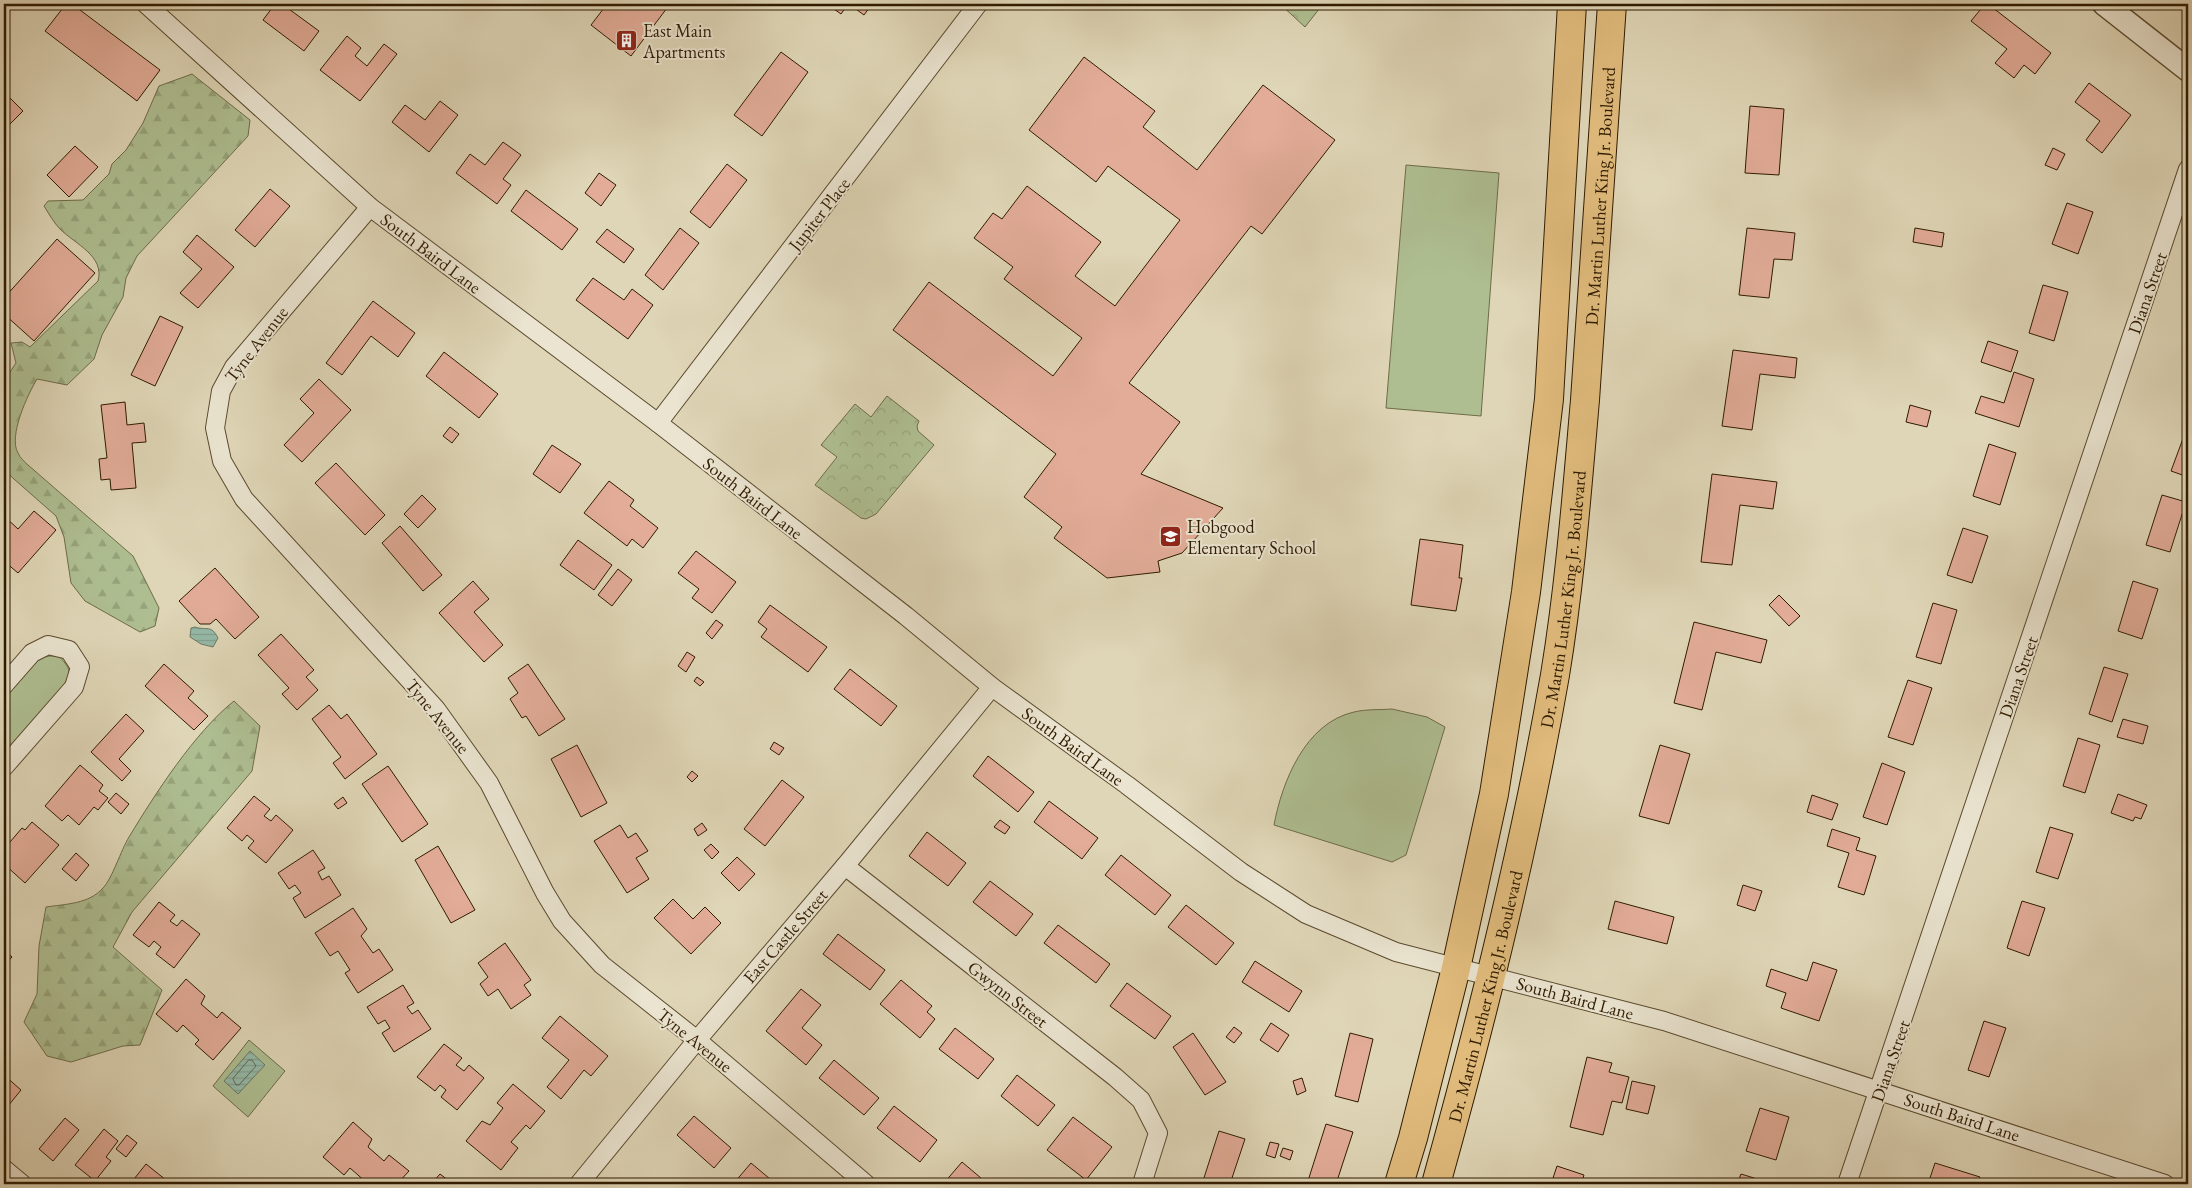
<svg xmlns="http://www.w3.org/2000/svg" width="2192" height="1188" font-family="'EB Garamond',serif">
<defs>
<pattern id="forest-firs" width="22" height="20" patternUnits="userSpaceOnUse" patternTransform="scale(1.25)"><rect width="22" height="20" fill="#aebe91"/><path d="M5 1l3.5 6h-7zM16 11l3.5 6h-7z" fill="#96a37b"/></pattern>
<pattern id="park-crowns" width="20" height="18" patternUnits="userSpaceOnUse" patternTransform="scale(1.25)"><rect width="20" height="18" fill="#aebe91"/><path d="M2 6a3 3 0 1 1 6 0M12 15a3 3 0 1 1 6 0" fill="none" stroke="#96a37b"/></pattern>
<pattern id="water-rules" width="6" height="5" patternUnits="userSpaceOnUse" patternTransform="scale(1.25)"><rect width="6" height="5" fill="#95baa9"/><path d="M0 2.5h6" fill="none" stroke="#819f90"/></pattern>
</defs>
<rect width="100%" height="100%" fill="#dfd6b7"/>
<filter id="stains"><feTurbulence type="fractalNoise" baseFrequency=".004" numOctaves="4"/><feColorMatrix values="0 0 0 0 .2 0 0 0 0 .09 0 0 0 0 .02 0 0 0 .5 -.17"/></filter>
<radialGradient id="worn" r=".72"><stop offset=".6" stop-color="#630" stop-opacity="0"/><stop offset="1" stop-color="#630" stop-opacity=".3"/></radialGradient>
<!-- green -->
<g fill="#aebe91" stroke="#6e6c48">
<polygon points="1406,165 1499,173 1481,416 1386,408"/>
<path d="M49 656H59C62 660 69 666 69 672 69 689 17 740 4 756V699L40 658Z"/>
<path d="M1392 709 1427 717 1445 727 1406 855 1392 862 1274 825C1282 782 1305 723 1354 712 1366 709 1380 710 1392 709Z"/>
<polygon points="249,1040 285,1071 248,1117 213,1086"/>
</g>
<!-- forest -->
<g fill="url(#forest-firs)" stroke="#6e6c48">
<path d="M192 74 250 120 248 136 137 256 126 278 123 297 102 335 94 359 67 385 37 379C28 394 8 436 18 453 20 458 25 462 28 465L133 556 159 608 155 626 140 632 85 601 71 583 64 537 56 516 6 472 4 473V381L16 363 11 343 22 342 30 347 98 281C105 256 75 244 60 229 54 223 49 214 44 206L48 201 83 200 109 174 112 164 126 150 143 123 159 86Z"/>
<path d="M234 701 260 726 252 771 132 912 113 947 162 990 140 1045 123 1046 71 1062 47 1056 24 1022 37 994 39 946 46 907C66 904 89 904 103 888 112 879 121 850 129 837 155 794 195 732 234 701Z"/>
</g>
<!-- park -->
<g fill="url(#park-crowns)" stroke="#6e6c48">
<polygon points="1280,4 1323,4 1305,27"/>
<polygon points="887,396 919,421 917,426 918,431 934,445 876,514 866,519 861,518 815,485 837,457 821,445 855,404 871,417"/>
</g>
<!-- water -->
<g fill="url(#water-rules)" stroke="#6c7a65">
<path d="M195 627C207 631 211 624 218 638L213 647 201 644 190 637 191 628Z"/>
<polygon points="250,1051 265,1065 238,1094 224,1081"/>
</g>
<g fill="none" stroke-linecap="round" stroke-linejoin="round">
<!-- shore -->
<polygon stroke="#626a54" stroke-width="1" points="249,1060 252,1060 256,1066 239,1085 236,1085 233,1079"/>
</g>
<!-- building -->
<g fill="#e2ac98" stroke="#2f1b00">
<polygon points="66,4 72,4 160,70 137,101 45,31"/>
<polygon points="275,4 282,4 319,31 304,51 263,20"/>
<polygon points="607,4 670,4 631,56 591,25"/>
<polygon points="827,4 848,4 841,14"/>
<polygon points="849,4 872,4 864,15"/>
<polygon points="1985,4 1988,4 2051,53 2035,74 2024,65 2014,78 1995,63 2007,49 1971,21"/>
<polygon points="347,36 361,48 355,56 367,66 384,44 397,54 360,101 320,70"/>
<polygon points="781,52 808,72 762,136 734,115"/>
<polygon points="1084,57 1155,111 1143,127 1197,170 1263,85 1335,140 1262,234 1251,226 1129,383 1180,422 1141,474 1223,508 1182,553 1158,561 1160,572 1107,578 1054,538 1062,527 1024,497 1056,454 893,330 929,282 1053,376 1082,338 1004,279 1013,267 974,238 993,213 1002,219 1027,186 1101,242 1075,276 1115,306 1180,220 1108,166 1096,182 1029,130"/>
<polygon points="2089,83 2131,115 2102,153 2086,140 2100,121 2075,102"/>
<polygon points="4,92 23,111 4,130"/>
<polygon points="440,101 458,115 429,152 392,122 405,105 425,120"/>
<polygon points="1750,106 1784,109 1779,175 1745,173"/>
<polygon points="503,142 521,155 503,179 511,185 497,204 456,173 470,154 485,165"/>
<polygon points="75,146 98,167 69,197 47,175"/>
<polygon points="2053,148 2065,154 2057,170 2045,165"/>
<polygon points="727,164 747,180 710,228 690,212"/>
<polygon points="599,173 616,185 601,206 585,193"/>
<polygon points="270,189 290,206 255,247 235,230"/>
<polygon points="526,190 578,229 562,250 511,211"/>
<polygon points="2067,203 2093,212 2078,254 2052,244"/>
<polygon points="680,228 699,243 663,290 645,275"/>
<polygon points="1747,228 1795,233 1792,260 1774,259 1769,298 1739,295"/>
<polygon points="1915,228 1944,233 1942,247 1913,242"/>
<polygon points="607,229 634,249 624,263 596,242"/>
<polygon points="197,235 234,267 198,308 180,293 202,269 183,252"/>
<polygon points="57,239 95,273 34,341 4,314 4,298"/>
<polygon points="593,278 624,300 632,289 653,305 628,339 576,300"/>
<polygon points="2043,285 2068,292 2054,341 2029,333"/>
<polygon points="373,301 415,333 398,357 371,336 342,375 326,363"/>
<polygon points="160,316 183,327 155,386 131,375"/>
<polygon points="1988,341 2018,351 2011,372 1981,362"/>
<polygon points="1733,350 1797,358 1795,378 1760,374 1752,430 1722,426"/>
<polygon points="444,352 498,394 479,418 426,376"/>
<polygon points="2014,372 2034,379 2019,427 1975,413 1981,396 2004,403"/>
<polygon points="319,379 351,410 302,462 284,445 314,413 300,399"/>
<polygon points="125,402 127,425 144,423 146,442 132,443 136,488 111,490 110,479 101,480 99,459 107,458 101,405"/>
<polygon points="1910,405 1931,411 1927,427 1906,422"/>
<polygon points="2188,425 2188,477 2171,471"/>
<polygon points="450,427 459,434 452,443 443,436"/>
<polygon points="1989,444 2016,453 2000,505 1973,496"/>
<polygon points="552,445 581,464 560,493 533,474"/>
<polygon points="336,463 385,515 365,535 315,483"/>
<polygon points="1712,474 1777,482 1773,509 1740,505 1732,565 1701,562"/>
<polygon points="609,481 634,500 630,506 658,528 643,548 632,539 627,546 584,513"/>
<polygon points="422,495 436,509 418,528 404,514"/>
<polygon points="2162,495 2186,502 2170,552 2146,545"/>
<polygon points="34,511 56,530 18,573 4,561 4,516 18,529"/>
<polygon points="400,526 442,575 423,591 382,543"/>
<polygon points="1963,528 1988,536 1972,583 1947,575"/>
<polygon points="1420,539 1463,545 1459,578 1462,578 1456,611 1411,605"/>
<polygon points="578,540 612,565 594,590 560,565"/>
<polygon points="696,551 736,582 712,613 692,598 699,589 678,573"/>
<polygon points="215,568 259,617 235,639 216,619 210,624 200,624 179,601"/>
<polygon points="618,569 632,580 612,606 598,595"/>
<polygon points="473,581 489,599 474,612 503,645 484,662 439,613"/>
<polygon points="2133,581 2158,589 2142,639 2118,631"/>
<polygon points="1779,595 1800,616 1789,626 1769,605"/>
<polygon points="1933,603 1957,610 1941,664 1916,657"/>
<polygon points="770,605 827,647 808,672 761,637 767,629 758,622"/>
<polygon points="716,620 723,625 712,639 706,633"/>
<polygon points="1694,622 1767,640 1761,663 1716,652 1702,710 1674,703"/>
<polygon points="281,634 314,670 306,677 318,690 297,710 282,694 289,688 258,655"/>
<polygon points="687,652 695,657 686,672 678,666"/>
<polygon points="164,664 194,691 188,698 208,716 194,730 145,686"/>
<polygon points="528,664 565,719 539,736 526,716 522,718 510,699 518,693 508,678"/>
<polygon points="2104,667 2128,674 2112,722 2089,714"/>
<polygon points="850,669 897,706 881,726 834,689"/>
<polygon points="697,677 704,682 700,686 694,681"/>
<polygon points="1908,680 1932,688 1913,745 1888,737"/>
<polygon points="329,705 341,719 347,714 377,754 345,779 333,763 341,757 312,719"/>
<polygon points="126,714 144,731 119,759 131,771 122,781 91,752"/>
<polygon points="2123,719 2148,726 2143,744 2117,737"/>
<polygon points="2078,738 2100,745 2085,793 2063,786"/>
<polygon points="774,742 784,748 779,755 770,749"/>
<polygon points="577,745 607,803 581,817 551,759"/>
<polygon points="1660,745 1690,754 1669,824 1639,816"/>
<polygon points="988,756 1034,792 1018,812 973,776"/>
<polygon points="1882,763 1905,772 1887,825 1863,817"/>
<polygon points="80,765 103,785 99,791 108,798 98,810 94,807 79,825 68,815 62,821 45,806"/>
<polygon points="388,766 428,824 402,842 362,784"/>
<polygon points="692,771 698,776 692,782 687,777"/>
<polygon points="782,780 804,797 765,846 744,829"/>
<polygon points="116,793 129,804 121,814 108,802"/>
<polygon points="2118,794 2147,805 2141,819 2135,817 2133,821 2111,813"/>
<polygon points="1812,795 1838,804 1832,820 1807,812"/>
<polygon points="254,796 270,809 264,816 271,821 276,815 293,830 266,863 248,848 254,841 247,835 242,841 227,828"/>
<polygon points="343,797 347,803 338,809 334,804"/>
<polygon points="1049,801 1098,838 1082,859 1034,822"/>
<polygon points="1000,820 1010,827 1005,834 994,827"/>
<polygon points="32,822 59,845 25,883 4,864 4,856 7,853 4,849 22,828 25,830"/>
<polygon points="702,823 707,830 698,836 694,829"/>
<polygon points="620,825 628,838 636,833 648,851 636,858 649,879 627,893 594,841"/>
<polygon points="2050,827 2073,834 2058,879 2036,872"/>
<polygon points="1832,829 1860,838 1856,850 1876,856 1864,895 1838,887 1849,853 1827,846"/>
<polygon points="927,832 966,863 948,886 909,856"/>
<polygon points="711,844 719,852 712,859 704,850"/>
<polygon points="438,846 475,910 451,923 415,860"/>
<polygon points="313,850 325,868 318,872 322,880 329,876 341,895 305,918 293,898 301,893 295,885 289,889 278,873"/>
<polygon points="76,853 89,865 76,881 62,869"/>
<polygon points="1121,855 1171,895 1155,915 1105,875"/>
<polygon points="737,857 755,874 739,891 721,873"/>
<polygon points="990,881 1033,914 1016,936 973,902"/>
<polygon points="1743,885 1762,891 1755,911 1737,905"/>
<polygon points="673,899 693,919 705,907 721,923 691,954 654,918"/>
<polygon points="1615,901 1674,917 1667,944 1608,929"/>
<polygon points="2022,901 2045,908 2029,956 2007,948"/>
<polygon points="159,902 175,915 170,921 177,926 182,920 200,934 174,968 156,954 161,947 154,941 149,947 133,935"/>
<polygon points="1186,905 1234,943 1216,965 1168,927"/>
<polygon points="353,908 367,929 361,936 373,953 379,949 393,970 358,993 345,973 350,970 338,951 330,956 315,933"/>
<polygon points="1058,925 1110,964 1096,983 1044,943"/>
<polygon points="838,934 885,970 870,990 823,954"/>
<polygon points="505,943 531,980 524,985 531,995 511,1009 498,989 488,996 480,984 488,977 478,963"/>
<polygon points="4,949 12,957 4,966"/>
<polygon points="1255,961 1302,991 1289,1012 1242,982"/>
<polygon points="1813,962 1837,970 1819,1021 1781,1008 1786,993 1766,986 1771,969 1807,981"/>
<polygon points="186,979 205,996 201,1004 217,1018 222,1012 241,1028 213,1060 195,1044 199,1040 183,1025 177,1032 156,1014"/>
<polygon points="901,980 932,1006 927,1012 935,1019 920,1038 880,1004"/>
<polygon points="1127,983 1171,1016 1155,1039 1110,1006"/>
<polygon points="403,985 414,1003 407,1007 412,1014 418,1010 431,1029 394,1052 382,1033 390,1028 385,1020 378,1024 367,1007"/>
<polygon points="801,989 821,1005 802,1028 822,1045 806,1065 766,1031"/>
<polygon points="560,1016 608,1056 591,1076 584,1070 561,1099 547,1087 569,1060 542,1038"/>
<polygon points="1984,1021 2006,1028 1989,1077 1968,1070"/>
<polygon points="1271,1023 1289,1035 1278,1052 1260,1040"/>
<polygon points="1234,1027 1242,1033 1234,1043 1226,1037"/>
<polygon points="955,1028 994,1059 978,1079 939,1049"/>
<polygon points="1193,1033 1226,1082 1205,1095 1173,1047"/>
<polygon points="1350,1033 1373,1039 1358,1102 1335,1096"/>
<polygon points="444,1044 462,1058 456,1065 464,1071 469,1065 484,1078 457,1110 441,1097 446,1090 440,1085 435,1091 417,1077"/>
<polygon points="1587,1057 1612,1063 1609,1072 1629,1077 1622,1103 1612,1101 1603,1135 1570,1127"/>
<polygon points="834,1060 879,1098 864,1115 819,1078"/>
<polygon points="4,1075 21,1090 4,1111"/>
<polygon points="1017,1075 1055,1105 1038,1126 1001,1096"/>
<polygon points="1302,1078 1306,1091 1297,1095 1293,1081"/>
<polygon points="1632,1081 1655,1086 1648,1114 1626,1109"/>
<polygon points="513,1084 545,1111 530,1129 526,1125 511,1142 518,1148 501,1170 466,1141 482,1121 490,1125 503,1108 497,1103"/>
<polygon points="894,1106 937,1140 920,1162 877,1128"/>
<polygon points="1760,1108 1789,1117 1776,1160 1746,1151"/>
<polygon points="694,1116 731,1148 714,1168 677,1135"/>
<polygon points="1073,1117 1112,1147 1086,1180 1047,1150"/>
<polygon points="65,1118 79,1130 53,1161 39,1149"/>
<polygon points="353,1122 372,1139 368,1147 384,1161 389,1155 409,1171 397,1184 366,1184 367,1183 350,1168 344,1175 323,1157"/>
<polygon points="1326,1124 1353,1132 1336,1184 1307,1184"/>
<polygon points="104,1129 118,1141 106,1157 111,1161 95,1181 75,1165"/>
<polygon points="1219,1131 1245,1139 1230,1184 1202,1184"/>
<polygon points="127,1135 137,1143 126,1157 116,1149"/>
<polygon points="1270,1142 1279,1144 1275,1158 1266,1155"/>
<polygon points="1283,1148 1293,1151 1290,1160 1280,1156"/>
<polygon points="962,1162 988,1184 946,1184 944,1183"/>
<polygon points="751,1163 776,1184 736,1184 734,1183"/>
<polygon points="1935,1163 1980,1177 1978,1184 1928,1184"/>
<polygon points="146,1164 171,1184 130,1184"/>
<polygon points="1557,1166 1584,1175 1581,1184 1551,1184"/>
<polygon points="440,1174 453,1184 431,1184"/>
<polygon points="1741,1174 1767,1182 1766,1184 1737,1184"/>
<polygon points="310,1179 315,1184 305,1184"/>
</g>
<g fill="none" stroke-linecap="round" stroke-linejoin="round">
<defs>
<g id="minor">
<polyline points="146,4 370,207 658,423 906,616 992,687 1127,785 1241,872 1306,914 1396,952 1664,1021 2165,1184"/>
<polyline points="370,207 234,367 221,391 215,428 222,461 244,499 436,709 489,783 545,893 562,921 602,965 697,1040 866,1184"/>
<polyline points="658,423 978,4"/>
<polyline points="4,685 32,653 48,645 69,650 80,667 74,687 4,767"/>
<polyline points="845,866 1115,1077 1141,1100 1158,1133 1142,1184"/>
<polyline points="4,1169 22,1184"/>
<polyline points="579,1184 697,1040 845,866 992,687"/>
<polyline points="1847,1184 2188,169"/>
</g>
<polyline id="tertiary" points="2104,4 2188,70"/>
<g id="primary">
<polyline points="1399,1184 1413,1138 1456,968 1494,794 1526,592 1549,399 1572,4"/>
<path id="s1" d="M1436 1184C1483 1016 1525 847 1555 675 1570 584 1577 491 1585 400 1595 268 1604 136 1612 4"/>
</g>
</defs>
<!-- minor casing -->
<use href="#minor" stroke="#5b4a2e" stroke-width="20"/>
<!-- tertiary casing -->
<use href="#tertiary" stroke="#5b4a2e" stroke-width="25"/>
<!-- primary casing -->
<use href="#primary" stroke="#2f1b00" stroke-width="30"/>
<!-- minor -->
<use href="#minor" stroke="#eae4d0" stroke-width="18"/>
<!-- tertiary -->
<use href="#tertiary" stroke="#eae4d0" stroke-width="22"/>
<!-- primary -->
<use href="#primary" stroke="#e0bb7c" stroke-width="28"/>
</g>
<!-- icons -->
<defs>
<symbol id="building-square" viewBox="-11 -11 22 22"><rect x="-9" y="-9" width="18" height="18" rx="4" fill="#8f2418" stroke="#eae4d0"/><path d="M-4-6H4V6H1V3H-1V6H-4ZM-2.5-4.3h1.7v1.8h-1.7ZM.8-4.3h1.7v1.8H.8ZM-2.5-1h1.7V.8h-1.7ZM.8-1h1.7V.8H.8Z" fill="#fff"/></symbol>
<symbol id="school-square" viewBox="-11 -11 22 22"><rect x="-9" y="-9" width="18" height="18" rx="4" fill="#8f2418" stroke="#eae4d0"/><path d="M0-5L7-2L0 1L-7-2ZM-4 1L0 2.5L4 1V4Q0 6-4 4Z" fill="#fff"/></symbol>
</defs>
<g fill-rule="evenodd">
<use href="#building-square" x="614" y="28" width="25" height="25"/>
<use href="#school-square" x="1158" y="524" width="25" height="25"/>
</g>
<g text-anchor="middle" dominant-baseline="central" stroke-width="4" stroke-linejoin="round" paint-order="stroke">
<!-- poi labels -->
<g font-size="18" fill="#2f1b00" stroke="#eae4d0" text-anchor="start">
<text x="643" y="30">East Main<tspan x="643" dy="21">Apartments</tspan></text>
<text x="1187" y="526">Hobgood<tspan x="1187" dy="21">Elementary School</tspan></text>
</g>
<!-- street labels -->
<g font-size="18" fill="#2f1b00" stroke="#eae4d0">
<text stroke="none"><textPath href="#s1" startOffset="1004">Dr. Martin Luther King Jr. Boulevard</textPath></text>
<text transform="translate(819 214) rotate(-52)">Jupiter Place</text>
<text transform="translate(431 253) rotate(37)">South Baird Lane</text>
<text transform="translate(2147 293) rotate(-71)">Diana Street</text>
<text transform="translate(256 344) rotate(-52)">Tyne Avenue</text>
<text transform="translate(753 498) rotate(38)">South Baird Lane</text>
<text stroke="none"><textPath href="#s1" startOffset="599">Dr. Martin Luther King Jr. Boulevard</textPath></text>
<text transform="translate(2018 677) rotate(-71)">Diana Street</text>
<text transform="translate(438 716) rotate(51)">Tyne Avenue</text>
<text transform="translate(1073 746) rotate(36)">South Baird Lane</text>
<text transform="translate(785 936) rotate(-49)">East Castle Street</text>
<text transform="translate(1008 994) rotate(38)">Gwynn Street</text>
<text stroke="none"><textPath href="#s1" startOffset="194">Dr. Martin Luther King Jr. Boulevard</textPath></text>
<text transform="translate(1575 998) rotate(15)">South Baird Lane</text>
<text transform="translate(695 1040) rotate(39)">Tyne Avenue</text>
<text transform="translate(1890 1061) rotate(-71)">Diana Street</text>
<text transform="translate(1962 1117) rotate(18)">South Baird Lane</text>
</g>
</g>
<!-- margin -->
<rect width="2192" height="1188" fill="none" stroke="#dfd6b7" stroke-width="20"/>
<rect x="5" y="5" width="2182" height="1178" fill="none" stroke="#2f1b00" stroke-width="2.5"/>
<rect x="10" y="10" width="2172" height="1168" fill="none" stroke="#2f1b00"/>
<rect width="100%" height="100%" filter="url(#stains)"/>
<rect width="100%" height="100%" fill="url(#worn)"/>
</svg>
